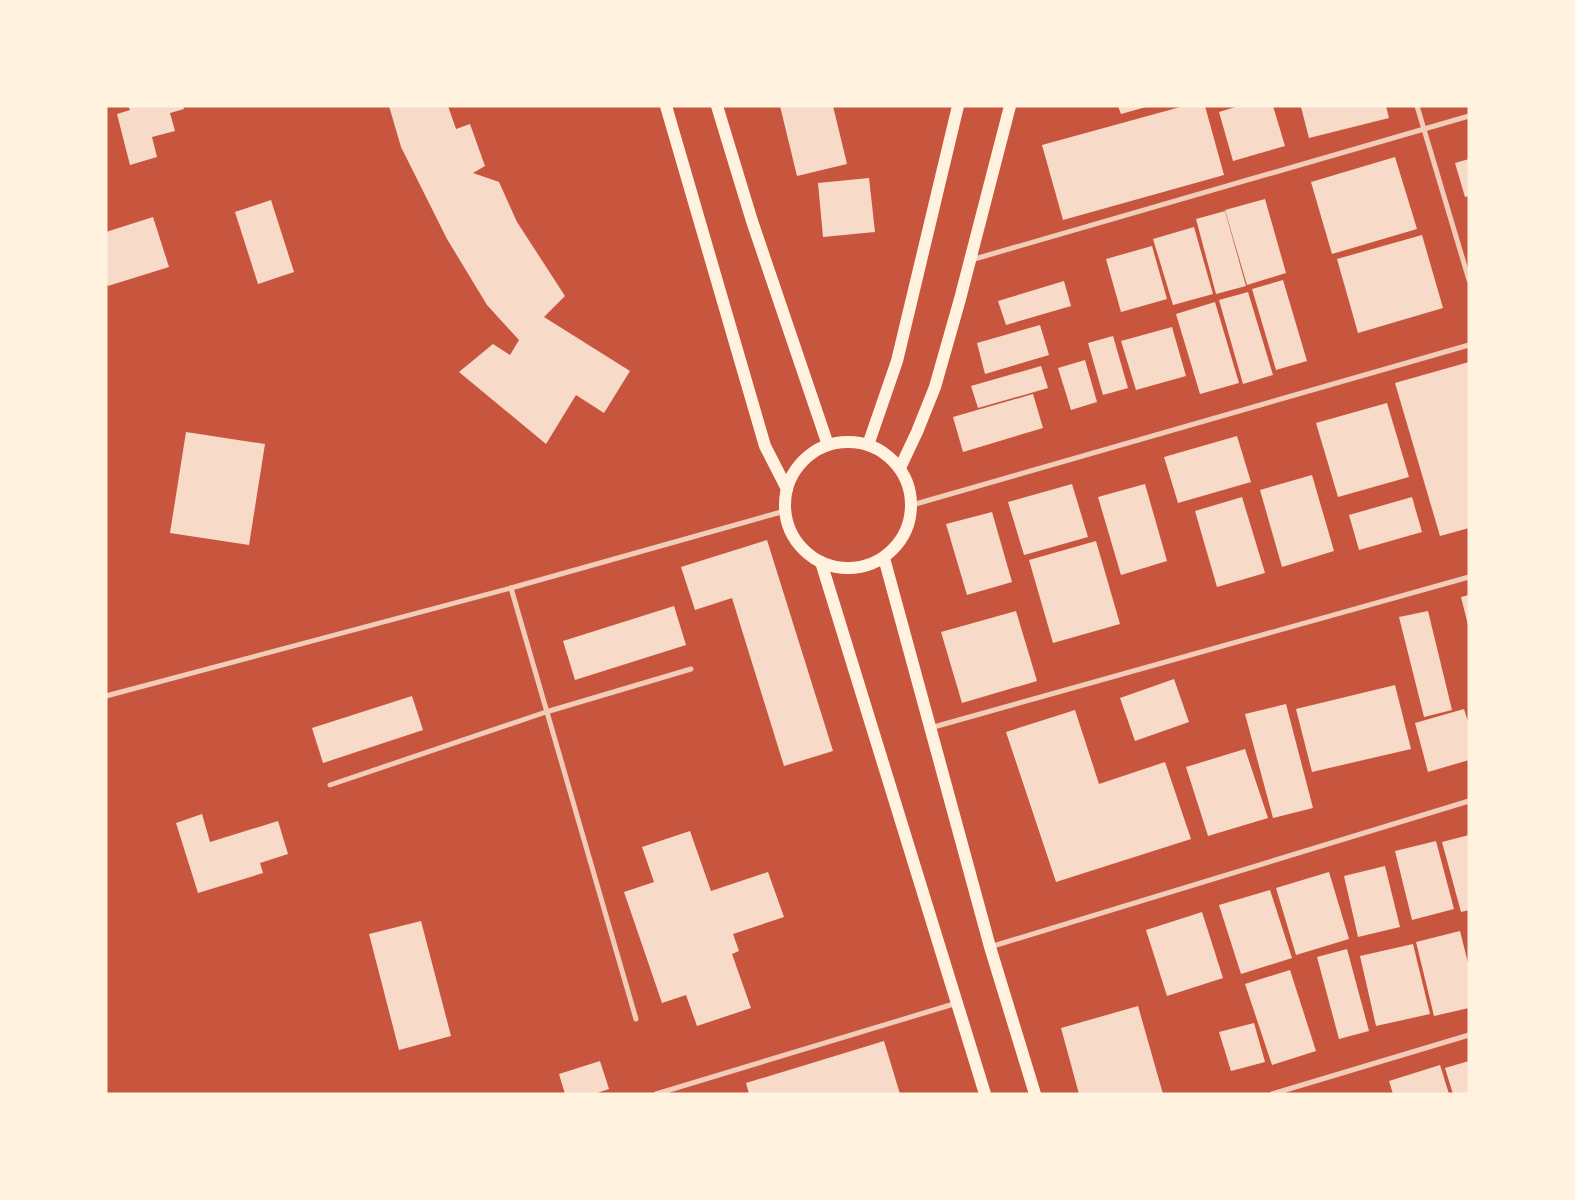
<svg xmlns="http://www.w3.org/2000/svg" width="1575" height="1200" font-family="'Space Grotesk',sans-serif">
<rect width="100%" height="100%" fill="#c8553d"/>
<!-- building -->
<g fill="#f7dbc8">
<polygon points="128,106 183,106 184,109 170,113 175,131 152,137 157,157 130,165 117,114 130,110"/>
<polygon points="389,106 448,106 456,129 470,124 485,166 473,173 499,182 517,222 565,296 544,317 630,371 604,413 576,395 546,444 459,372 493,344 510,355 519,340 487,305 447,239 401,147"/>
<polygon points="780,106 833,106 847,164 797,176"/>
<polygon points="1118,106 1145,106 1146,107 1121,114"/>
<polygon points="1184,106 1205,106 1224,175 1063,220 1042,145"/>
<polygon points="1239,106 1273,106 1285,146 1233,161 1219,112"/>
<polygon points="1302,106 1386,106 1389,118 1309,138 1301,107"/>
<polygon points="1395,157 1417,229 1332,254 1311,182"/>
<polygon points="1469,159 1469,196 1465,197 1455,163"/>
<polygon points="869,178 875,232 823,237 818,183"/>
<polygon points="1265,199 1286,273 1247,285 1225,210"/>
<polygon points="271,200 294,272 258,284 235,212"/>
<polygon points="1225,211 1246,286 1216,294 1196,219"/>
<polygon points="153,217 169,267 108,286 106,282 106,232"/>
<polygon points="1194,227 1213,294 1173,305 1153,239"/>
<polygon points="1422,235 1443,308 1358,333 1337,259"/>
<polygon points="1152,246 1167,299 1121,312 1106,259"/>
<polygon points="1283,280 1307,361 1276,370 1252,289"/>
<polygon points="1064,281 1071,306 1006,325 998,301"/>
<polygon points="1248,292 1273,375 1243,384 1219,300"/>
<polygon points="1215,302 1239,383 1200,394 1176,314"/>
<polygon points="1040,325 1049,355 985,374 977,343"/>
<polygon points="1172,327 1186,376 1136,390 1121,341"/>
<polygon points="1113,336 1128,388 1103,395 1088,343"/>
<polygon points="1085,360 1097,402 1071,410 1058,368"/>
<polygon points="1469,362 1469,528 1440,536 1395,383"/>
<polygon points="1041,366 1048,388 978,408 971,386"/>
<polygon points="1033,394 1043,428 963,452 953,417"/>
<polygon points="1387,403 1409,477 1338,497 1316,423"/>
<polygon points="186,432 265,444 249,545 170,533"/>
<polygon points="1237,436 1251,482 1178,503 1164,457"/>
<polygon points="1312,475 1334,551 1282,567 1260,490"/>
<polygon points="1072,484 1088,537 1024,555 1008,502"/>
<polygon points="1145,484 1167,561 1121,575 1098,497"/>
<polygon points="1242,497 1265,573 1217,587 1195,511"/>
<polygon points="1412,497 1422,532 1359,550 1349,515"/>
<polygon points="992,512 1012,582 967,595 946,524"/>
<polygon points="767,540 833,751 784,766 732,598 695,610 681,567"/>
<polygon points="1096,541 1120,624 1053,643 1029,560"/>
<polygon points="1469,595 1469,625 1468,625 1461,597"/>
<polygon points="674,606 686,645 575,680 563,641"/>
<polygon points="1016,611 1037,681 962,703 941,632"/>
<polygon points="1428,611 1452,710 1424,717 1399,617"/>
<polygon points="1174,679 1189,722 1135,741 1120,698"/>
<polygon points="1395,685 1411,749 1312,772 1296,709"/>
<polygon points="412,696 423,730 323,763 312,728"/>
<polygon points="1286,704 1313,808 1273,818 1245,714"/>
<polygon points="1464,709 1469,725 1469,760 1428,772 1415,723"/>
<polygon points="1075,710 1099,784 1165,762 1191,839 1056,882 1006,732"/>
<polygon points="1245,749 1268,818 1208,836 1186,767"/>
<polygon points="202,814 210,842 278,821 288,854 260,863 263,873 198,893 176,823"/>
<polygon points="690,831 711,891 768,872 784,917 733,934 739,951 732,954 751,1008 697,1026 686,995 662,1003 624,892 654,882 642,847"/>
<polygon points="1469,835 1469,910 1461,912 1442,842"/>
<polygon points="1436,841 1454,909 1412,920 1395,851"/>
<polygon points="1385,866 1400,927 1358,937 1344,876"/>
<polygon points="1329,872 1349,939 1296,955 1276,888"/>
<polygon points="1270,890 1292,958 1241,974 1219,905"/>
<polygon points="1202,912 1223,978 1167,996 1146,930"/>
<polygon points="421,921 451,1036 399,1050 369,934"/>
<polygon points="1460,931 1469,967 1469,1008 1434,1016 1416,942"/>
<polygon points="1413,944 1430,1014 1376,1026 1360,956"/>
<polygon points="1347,949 1369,1031 1339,1039 1317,957"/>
<polygon points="1290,970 1316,1051 1272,1065 1245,984"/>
<polygon points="1138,1006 1163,1094 1079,1094 1061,1028"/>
<polygon points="1254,1023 1265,1062 1231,1071 1219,1032"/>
<polygon points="884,1041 900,1094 749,1094 746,1083"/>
<polygon points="600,1061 609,1089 594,1094 565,1094 559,1074"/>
<polygon points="1469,1061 1469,1094 1453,1094 1445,1068"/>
<polygon points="1440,1065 1449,1094 1393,1094 1389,1081"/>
</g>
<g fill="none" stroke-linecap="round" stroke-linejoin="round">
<!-- minor -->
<g stroke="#f1ccb7" stroke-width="5">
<polyline points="1417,106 1469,280"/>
<polyline points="971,260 1469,116"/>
<polyline points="912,505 1469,345"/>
<polyline points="511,588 636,1019"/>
<polyline points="106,696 511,588 785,511"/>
<polyline points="930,728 1469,577"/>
<polyline points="330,785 546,712 691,669"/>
<polyline points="990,947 1469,801"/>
<polyline points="656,1094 957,1003"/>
<polyline points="1272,1094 1469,1035"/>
</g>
<!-- primary -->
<g stroke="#fff3e0" stroke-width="12">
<polyline points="666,106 765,446 787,489"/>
<polyline points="717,106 752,221 828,445"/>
<circle cx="848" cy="505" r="63"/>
<polyline points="868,445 897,361 958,106"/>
<polyline points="900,468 917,432 935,387 960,299 1010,106"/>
<polyline points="884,558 990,947 1035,1094"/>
<polyline points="821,562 985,1094"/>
</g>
</g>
<!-- border -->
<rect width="1575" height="1200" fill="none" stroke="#fff3e0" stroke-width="215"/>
</svg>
